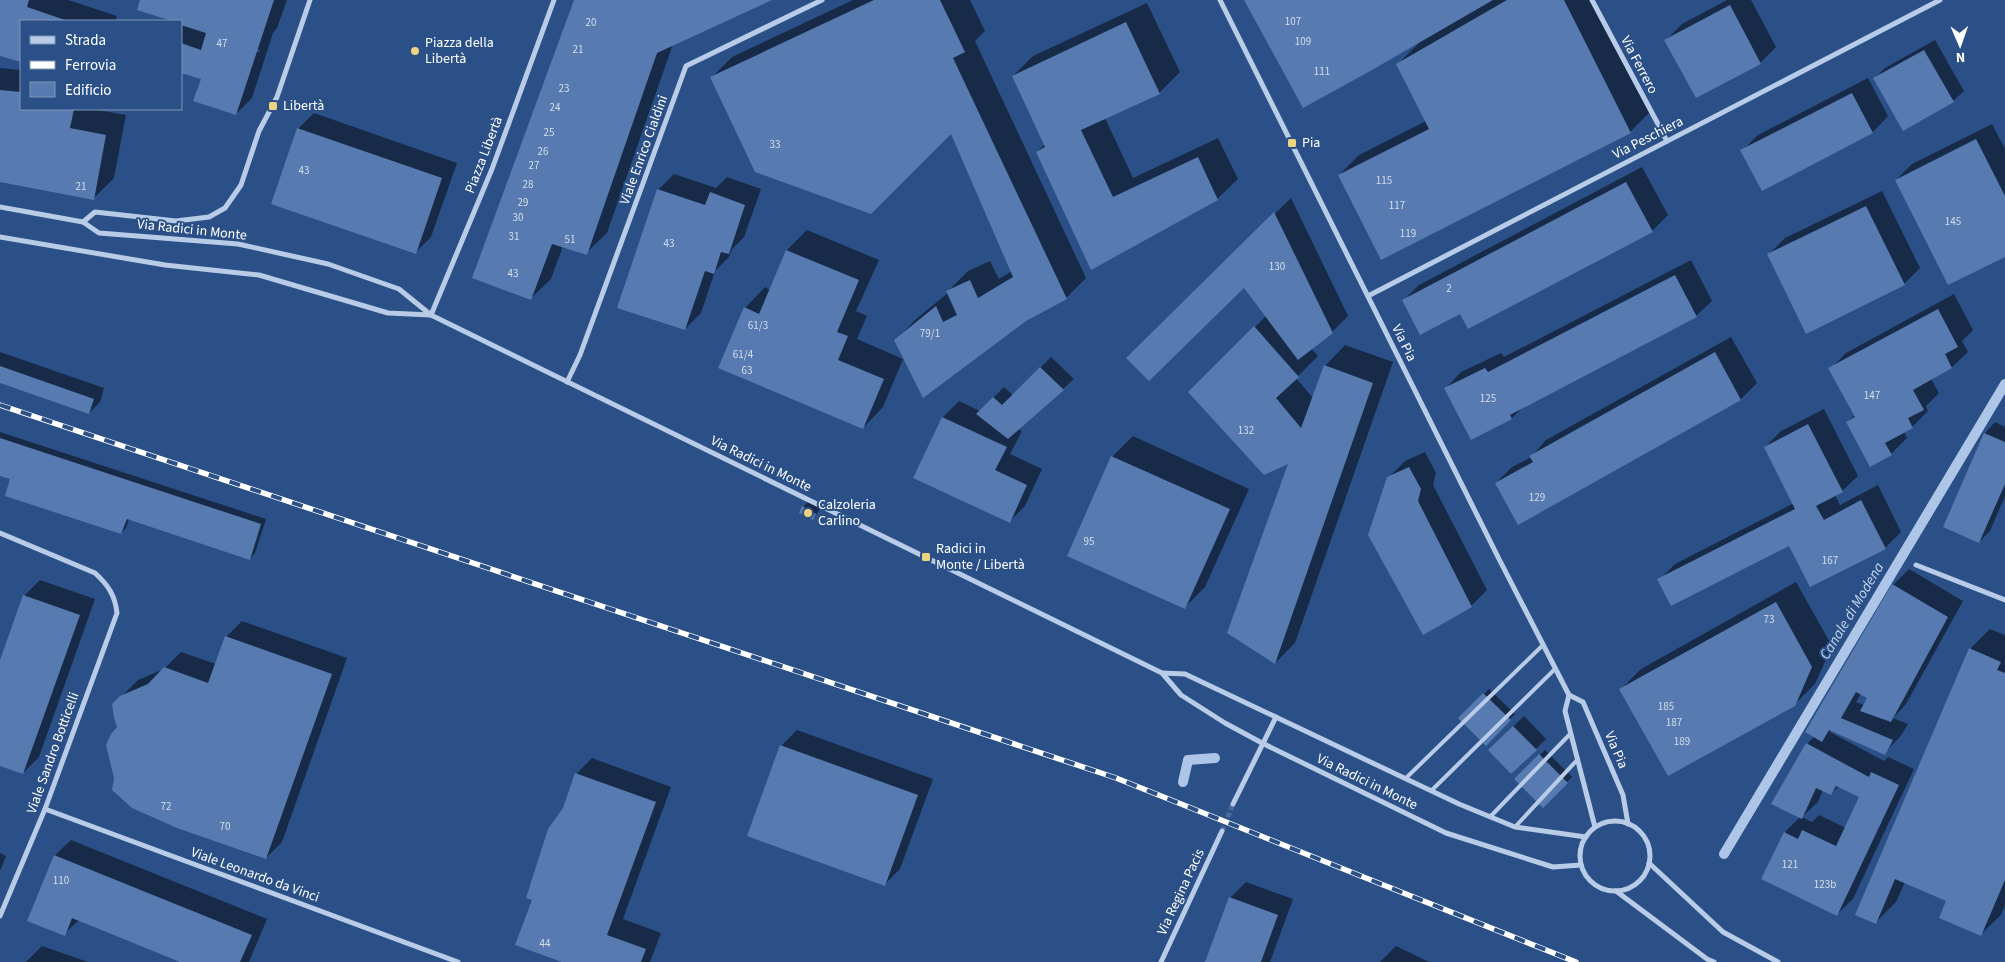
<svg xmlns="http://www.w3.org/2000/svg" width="2005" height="962" font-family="'Source Sans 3',sans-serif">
<rect width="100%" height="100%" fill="#2b5087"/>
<!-- shadow -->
<g fill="#0007" fill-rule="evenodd">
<polygon points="0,0 68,0 117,16 116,21 21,21 21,61 0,55"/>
<path d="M142 0H287L277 28 273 33 252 98 236 114 202 78 181 72V21H165L167 18ZM209 33 260 50 259 52 209 35Z"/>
<polygon points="575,0 769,0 673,44 607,233 586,253 563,246 551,279 530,299"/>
<polygon points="853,0 970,0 985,31 975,41 1086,278 1066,298 1025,320 896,340 916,319 948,293 947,292 968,271 990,261 999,279 1012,271 952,132 712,77 732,57"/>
<polygon points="1246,0 1594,0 1651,111 1630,132 1381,258 1339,175 1359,155 1426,121 1397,65 1419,43"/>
<polygon points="1727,0 1751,0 1776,47 1760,63 1666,40 1682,24"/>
<polygon points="1147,3 1180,72 1159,93 1105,118 1133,178 1218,138 1238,179 1217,199 1092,268 1037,152 1045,144 1013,76 1033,56"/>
<polygon points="1935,40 1964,91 1953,101 1874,79 1885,68"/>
<polygon points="0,68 21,70 21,109 92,109 126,115 114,178 94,198 0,181"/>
<polygon points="1868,78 1888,116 1873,132 1742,151 1758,135"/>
<polygon points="314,113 457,163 431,237 415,253 298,129"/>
<polygon points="1992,124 2005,149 2005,255 1896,180 1912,164"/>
<polygon points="1642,167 1668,215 1652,231 1460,313 1404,300 1419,285"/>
<polygon points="674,174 716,188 727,177 761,189 744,237 732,249 729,257 715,271 701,313 685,329 658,190"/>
<polygon points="1882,191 1920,268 1904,284 1769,254 1785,238"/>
<polygon points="1291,198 1348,316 1332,332 1311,348 1318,356 1296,378 1313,398 1325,366 1345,345 1393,362 1295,643 1275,663 1290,461 1190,392 1267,315 1244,286 1127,358"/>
<polygon points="807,230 879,260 856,311 867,316 857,339 903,359 883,407 863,428 745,308 765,287 770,290 787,250"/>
<polygon points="1691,260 1712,301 1696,316 1523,407 1512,418 1446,388 1461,372 1501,353 1504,357"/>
<polygon points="1954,294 1973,330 1962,341 1968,352 1952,367 1931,379 1939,393 1926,406 1928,411 1912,427 1904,432 1907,438 1891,454 1847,422 1855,415 1830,369 1846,353"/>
<polygon points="1731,337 1757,383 1741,399 1519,524 1496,483 1512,467 1531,457 1546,440"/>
<polygon points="0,352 104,388 100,402 89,413 0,382"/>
<polygon points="1051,357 1074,379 1018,429 1022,431 1010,454 1042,469 1025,506 1009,522 915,477 943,417 959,401 980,411 1004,387 1013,395"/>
<polygon points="1824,409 1858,476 1842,491 1835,495 1840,505 1878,485 1901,532 1885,548 1790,544 1659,580 1675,564 1794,503 1765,447 1781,431"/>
<polygon points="1995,422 2005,427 2005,496 1990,531 1979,542 1944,527 1985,433"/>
<polygon points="0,432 266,519 255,553 250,559 129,519 126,528 121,533 12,479 0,475"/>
<polygon points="1133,436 1249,489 1205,587 1185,607 1112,457"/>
<polygon points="1425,452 1436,473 1433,485 1487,590 1471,606 1389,477 1405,461"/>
<polygon points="808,502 821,508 813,519 803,507"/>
<path d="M1909 569 1963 601 1906 704 1893 718 1908 724 1900 737 1884 753 1832 730 1830 732 1884 761 1888 757 1914 769 1853 899 1837 914 1785 832 1800 817 1807 744 1815 736 1893 585ZM1861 693 1868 698 1864 705 1856 702ZM1839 786 1861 797 1846 828 1819 815 1812 822 1802 817 1818 802 1823 790 1831 794Z"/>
<polygon points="40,580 95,599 39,757 23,773 0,765 0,663 24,596"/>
<polygon points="1796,582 1832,646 1815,684 1795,704 1621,689 1641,669"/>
<polygon points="242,621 347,658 282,842 266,858 119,728 113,705 138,680 164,669 181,652 216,664 226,637"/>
<polygon points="1990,629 2005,635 2005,905 2001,915 1980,935 1948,900 1905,882 1896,902 1876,922 1970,649"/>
<polygon points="1489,689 1515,714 1486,744 1460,718"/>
<polygon points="1524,716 1546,739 1536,749 1489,750"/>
<polygon points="797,730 933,779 900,869 884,885 781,746"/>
<polygon points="1545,750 1572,777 1543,806 1515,779"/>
<polygon points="592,758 671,787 623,919 661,933 650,962 566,962 533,899 576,774"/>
<polygon points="71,840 267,919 249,962 183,962 79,920 64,934 55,855"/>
<polygon points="0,853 6,856 0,871"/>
<polygon points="1246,882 1293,899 1270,962 1207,962 1230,898"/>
<polygon points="42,946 88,962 26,962"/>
<polygon points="1396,946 1429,962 1380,962"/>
</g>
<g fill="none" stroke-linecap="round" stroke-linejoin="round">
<!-- stream -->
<g stroke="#adc6e8" stroke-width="10">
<polyline points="1183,782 1188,760 1215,758"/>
<polyline points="1724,854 2005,384"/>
</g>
</g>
<!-- building -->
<g fill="#577bb0">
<polygon points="0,0 29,0 27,7 68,21 21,21 21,62 0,56"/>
<polygon points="140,0 274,0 236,115 193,101 201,79 181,73 181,43 201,50 206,33 181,25 181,21 172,21 137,10"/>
<polygon points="574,0 772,0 657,53 587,255 552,244 531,300 472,278"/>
<polygon points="874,0 940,0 965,52 953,58 1067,299 1026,321 923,398 894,340 936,306 943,322 957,315 946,291 970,280 978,298 1013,277 951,134 871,214 755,172 710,77"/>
<polygon points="1244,0 1493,0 1372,70 1303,108"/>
<polygon points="1507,0 1564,0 1631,133 1381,260 1338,175 1429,129 1396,64"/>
<polygon points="1730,5 1761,64 1696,98 1664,40"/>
<polygon points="1126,22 1160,94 1081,130 1113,197 1198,157 1218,200 1091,270 1036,152 1045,147 1012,76"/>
<polygon points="1924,50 1954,102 1903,131 1873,78"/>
<polygon points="0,90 21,92 21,109 74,109 70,128 106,135 94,200 0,182"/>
<polygon points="1852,93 1873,133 1762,191 1740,150"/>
<polygon points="297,128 442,178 416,254 271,204"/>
<polygon points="1976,139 2005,196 2005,257 1948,285 1895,180"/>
<polygon points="1626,182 1653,232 1468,329 1460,314 1420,335 1402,300"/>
<polygon points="657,189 705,205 710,192 745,205 729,254 721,252 714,274 705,271 685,330 617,308"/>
<polygon points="1866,206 1905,285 1806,334 1767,254"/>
<polygon points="1274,212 1333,333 1298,360 1244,288 1149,381 1126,358"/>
<polygon points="786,250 859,280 837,332 848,336 838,360 884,379 863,429 718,368 744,307 759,314"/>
<polygon points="1675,275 1697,317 1510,415 1512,419 1471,440 1444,388 1485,368 1488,372"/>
<polygon points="1938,309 1958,347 1945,354 1952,368 1913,390 1924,410 1908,418 1913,428 1885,443 1892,455 1870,467 1846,422 1855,417 1828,368"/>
<polygon points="1254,326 1299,377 1276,398 1301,428 1324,365 1373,383 1275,664 1227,633 1288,464 1264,475 1188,392"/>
<polygon points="1715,352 1741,400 1518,525 1495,483 1533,462 1529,456"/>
<polygon points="0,366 94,399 89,414 0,383"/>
<polygon points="1040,367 1064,390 1008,439 976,414 993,397 1002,405"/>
<polygon points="942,417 1007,447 995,470 1027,485 1010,523 913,478"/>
<polygon points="1808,424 1843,492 1816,506 1824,520 1861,500 1886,549 1810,587 1789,546 1671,606 1657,579 1795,509 1764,447"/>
<polygon points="1984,433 2005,442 2005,484 1979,543 1943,527"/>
<polygon points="0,438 261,524 250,560 127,519 121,534 5,496 10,479 0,476"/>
<polygon points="1111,456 1230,509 1185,609 1067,556"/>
<polygon points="1409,467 1421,489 1418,501 1472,607 1423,635 1368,535 1387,477"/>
<polygon points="802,506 816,514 813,520 799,513"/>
<polygon points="1892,584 1948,617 1891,722 1860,711 1867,698 1856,692 1841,718 1893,740 1885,755 1829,730 1822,742 1805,732"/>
<polygon points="23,595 80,615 23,774 0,766 0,660"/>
<polygon points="1776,602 1812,667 1795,706 1668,776 1619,689"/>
<polygon points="225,636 332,674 266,859 177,828 132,808 112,790 114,778 106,745 111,734 117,727 114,718 112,704 120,696 148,684 164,667 208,683"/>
<polygon points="1969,648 2001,662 1997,670 2005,673 2005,880 1981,936 1939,918 1946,901 1895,879 1876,924 1855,915"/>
<polygon points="1483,693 1511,720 1486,746 1458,718"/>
<polygon points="1513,726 1537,750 1511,774 1488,750"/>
<polygon points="1806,743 1869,777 1871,772 1899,785 1837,916 1761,879 1784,832 1798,839 1802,830 1836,846 1859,797 1836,786 1831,795 1816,788 1802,819 1771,804"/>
<polygon points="780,745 918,795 885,886 747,836"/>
<polygon points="1539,754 1568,783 1543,808 1514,779"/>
<polygon points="575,773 656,802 607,935 646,949 641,962 562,962 515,945 532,900 526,898 548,829 563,808"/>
<polygon points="54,855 252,935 240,962 180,962 72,918 65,936 27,921"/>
<polygon points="1229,897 1278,915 1261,962 1205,962"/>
</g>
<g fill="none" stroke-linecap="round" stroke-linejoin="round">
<!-- street-tunnel -->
<polyline stroke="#4b6a99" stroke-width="5" stroke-dasharray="5 2.5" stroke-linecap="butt" points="1222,831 1233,804"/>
<!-- lane -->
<g stroke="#b8cce8" stroke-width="4">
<polyline points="1406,778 1543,645"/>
<polyline points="1432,790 1555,669"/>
<polyline points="1490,817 1571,733"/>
<polyline points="1515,827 1578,759"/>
</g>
<!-- street -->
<g stroke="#b8cce8" stroke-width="5">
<polyline points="1220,0 1499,559 1569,695 1583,702 1623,795 1628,824"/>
<polyline points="1592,0 1667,141"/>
<polyline points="0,207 83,222 99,233 238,244 328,264 399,289 431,315 1162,673 1181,695 1225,723 1262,743 1446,833 1553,867 1581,865"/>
<polyline points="83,222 95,212 176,221 209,217 225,208 241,185 259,131 277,97 310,0"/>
<polyline points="0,237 165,265 259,275 388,313 431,315"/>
<polyline points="1368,296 1940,0"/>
<polyline points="431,315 492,169 554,0"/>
<polyline points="567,382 580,355 686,66 822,0"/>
<path d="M0 533 95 573C108 585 115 595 117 613L45 809 0 916"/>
<polyline points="1916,565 2005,600"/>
<polyline points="1162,673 1185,674 1459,804 1515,827 1586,837"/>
<polyline points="1569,695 1565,711 1595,827"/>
<polyline points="1233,804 1276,717"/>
<polyline points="45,809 458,962"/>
<circle cx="1615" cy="856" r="35"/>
<polyline points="1649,863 1723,932 1778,962"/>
<polyline points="1616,891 1707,959 1714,962"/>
<polyline points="1161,962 1222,831"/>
</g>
<defs>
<polyline id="rail" points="0,405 1116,778 1576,962"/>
</defs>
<!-- rail casing -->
<use href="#rail" stroke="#fff" stroke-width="5.5"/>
<!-- rail -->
<use href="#rail" stroke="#2b5087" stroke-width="4" stroke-dasharray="11" stroke-linecap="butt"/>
</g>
<!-- markers -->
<g fill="#edd280" stroke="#2b5087" stroke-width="2">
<circle cx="415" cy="51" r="5"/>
<rect x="268" y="101" width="10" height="10" rx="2.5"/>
<rect x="1287" y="138" width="10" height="10" rx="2.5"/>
<circle cx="808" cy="513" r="5"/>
<rect x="921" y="552" width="10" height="10" rx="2.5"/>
</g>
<g text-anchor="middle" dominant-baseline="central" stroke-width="4" stroke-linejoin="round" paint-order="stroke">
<!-- number labels -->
<g font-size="11" fill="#d5deeb">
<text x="1293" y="21">107</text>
<text x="591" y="22">20</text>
<text x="1303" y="41">109</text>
<text x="222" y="43">47</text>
<text x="578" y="49">21</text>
<text x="1322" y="71">111</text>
<text x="564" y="88">23</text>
<text x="555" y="107">24</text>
<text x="549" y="132">25</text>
<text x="775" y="144">33</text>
<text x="543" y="151">26</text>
<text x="534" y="165">27</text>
<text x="304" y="170">43</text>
<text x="1384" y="180">115</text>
<text x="528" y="184">28</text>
<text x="81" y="186">21</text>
<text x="523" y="202">29</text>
<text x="1397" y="205">117</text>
<text x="518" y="217">30</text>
<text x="1953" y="221">145</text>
<text x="1408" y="233">119</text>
<text x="514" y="236">31</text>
<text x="570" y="239">51</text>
<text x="669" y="243">43</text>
<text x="1277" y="266">130</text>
<text x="513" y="273">43</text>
<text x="1449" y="288">2</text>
<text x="758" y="325">61/3</text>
<text x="930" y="333">79/1</text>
<text x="743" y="354">61/4</text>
<text x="747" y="370">63</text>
<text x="1872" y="395">147</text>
<text x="1488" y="398">125</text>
<text x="1246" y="430">132</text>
<text x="1537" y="497">129</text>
<text x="1089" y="541">95</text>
<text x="1830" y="560">167</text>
<text x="1769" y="619">73</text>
<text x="1666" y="706">185</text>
<text x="1674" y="722">187</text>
<text x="1682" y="741">189</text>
<text x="166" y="806">72</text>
<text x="225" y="826">70</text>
<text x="1790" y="864">121</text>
<text x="61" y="880">110</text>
<text x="1825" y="884">123b</text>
<text x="545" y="943">44</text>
</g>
<!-- poi labels -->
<g font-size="14" fill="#fff" stroke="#2b5087" text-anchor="start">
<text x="425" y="43">Piazza della<tspan x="425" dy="16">Libertà</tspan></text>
<text x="283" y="106">Libertà</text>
<text x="1302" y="143">Pia</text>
<text x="818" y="505">Calzoleria<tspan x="818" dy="16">Carlino</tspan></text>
<text x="936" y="549">Radici in<tspan x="936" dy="16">Monte / Libertà</tspan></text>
</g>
<!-- street labels -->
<g font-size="14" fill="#fff" stroke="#2b5087">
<text transform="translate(1639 65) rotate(62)">Via Ferrero</text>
<text transform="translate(1648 138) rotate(-27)">Via Peschiera</text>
<text transform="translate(644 150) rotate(-70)">Viale Enrico Cialdini</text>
<text transform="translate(484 155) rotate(-69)">Piazza Libertà</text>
<text transform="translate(192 230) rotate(6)">Via Radici in Monte</text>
<text transform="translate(1404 343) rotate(64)">Via Pia</text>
<text transform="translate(761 464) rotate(26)">Via Radici in Monte</text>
<text transform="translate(1616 750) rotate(67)">Via Pia</text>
<text transform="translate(53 753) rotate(-70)">Viale Sandro Botticelli</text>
<text transform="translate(1367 782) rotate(26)">Via Radici in Monte</text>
<text transform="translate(255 875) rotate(20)">Viale Leonardo da Vinci</text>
<text transform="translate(1181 892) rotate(-65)">Via Regina Pacis</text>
</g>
<!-- water labels -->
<g font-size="15" font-style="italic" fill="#c3d6ef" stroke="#2b5087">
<text transform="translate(1852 611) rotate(-59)">Canale di Modena</text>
</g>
</g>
<!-- legend -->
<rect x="20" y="20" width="162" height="90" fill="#2b5087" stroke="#8096b7"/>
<rect x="30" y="36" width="25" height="8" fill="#b8cce8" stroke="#8096b7"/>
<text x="65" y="45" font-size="15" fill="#ffffff">Strada</text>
<rect x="30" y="61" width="25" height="8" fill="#ffffff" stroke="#8096b7"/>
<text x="65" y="70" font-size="15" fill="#ffffff">Ferrovia</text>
<rect x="30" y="82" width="25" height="15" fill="#577bb0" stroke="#8096b7"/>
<text x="65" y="95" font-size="15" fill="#ffffff">Edificio</text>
<!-- north arrow -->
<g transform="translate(1960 45) rotate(178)" stroke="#2b5087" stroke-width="4" paint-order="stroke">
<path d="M0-4L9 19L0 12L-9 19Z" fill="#ffffff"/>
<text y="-8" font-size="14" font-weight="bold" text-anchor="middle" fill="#ffffff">N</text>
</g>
</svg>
